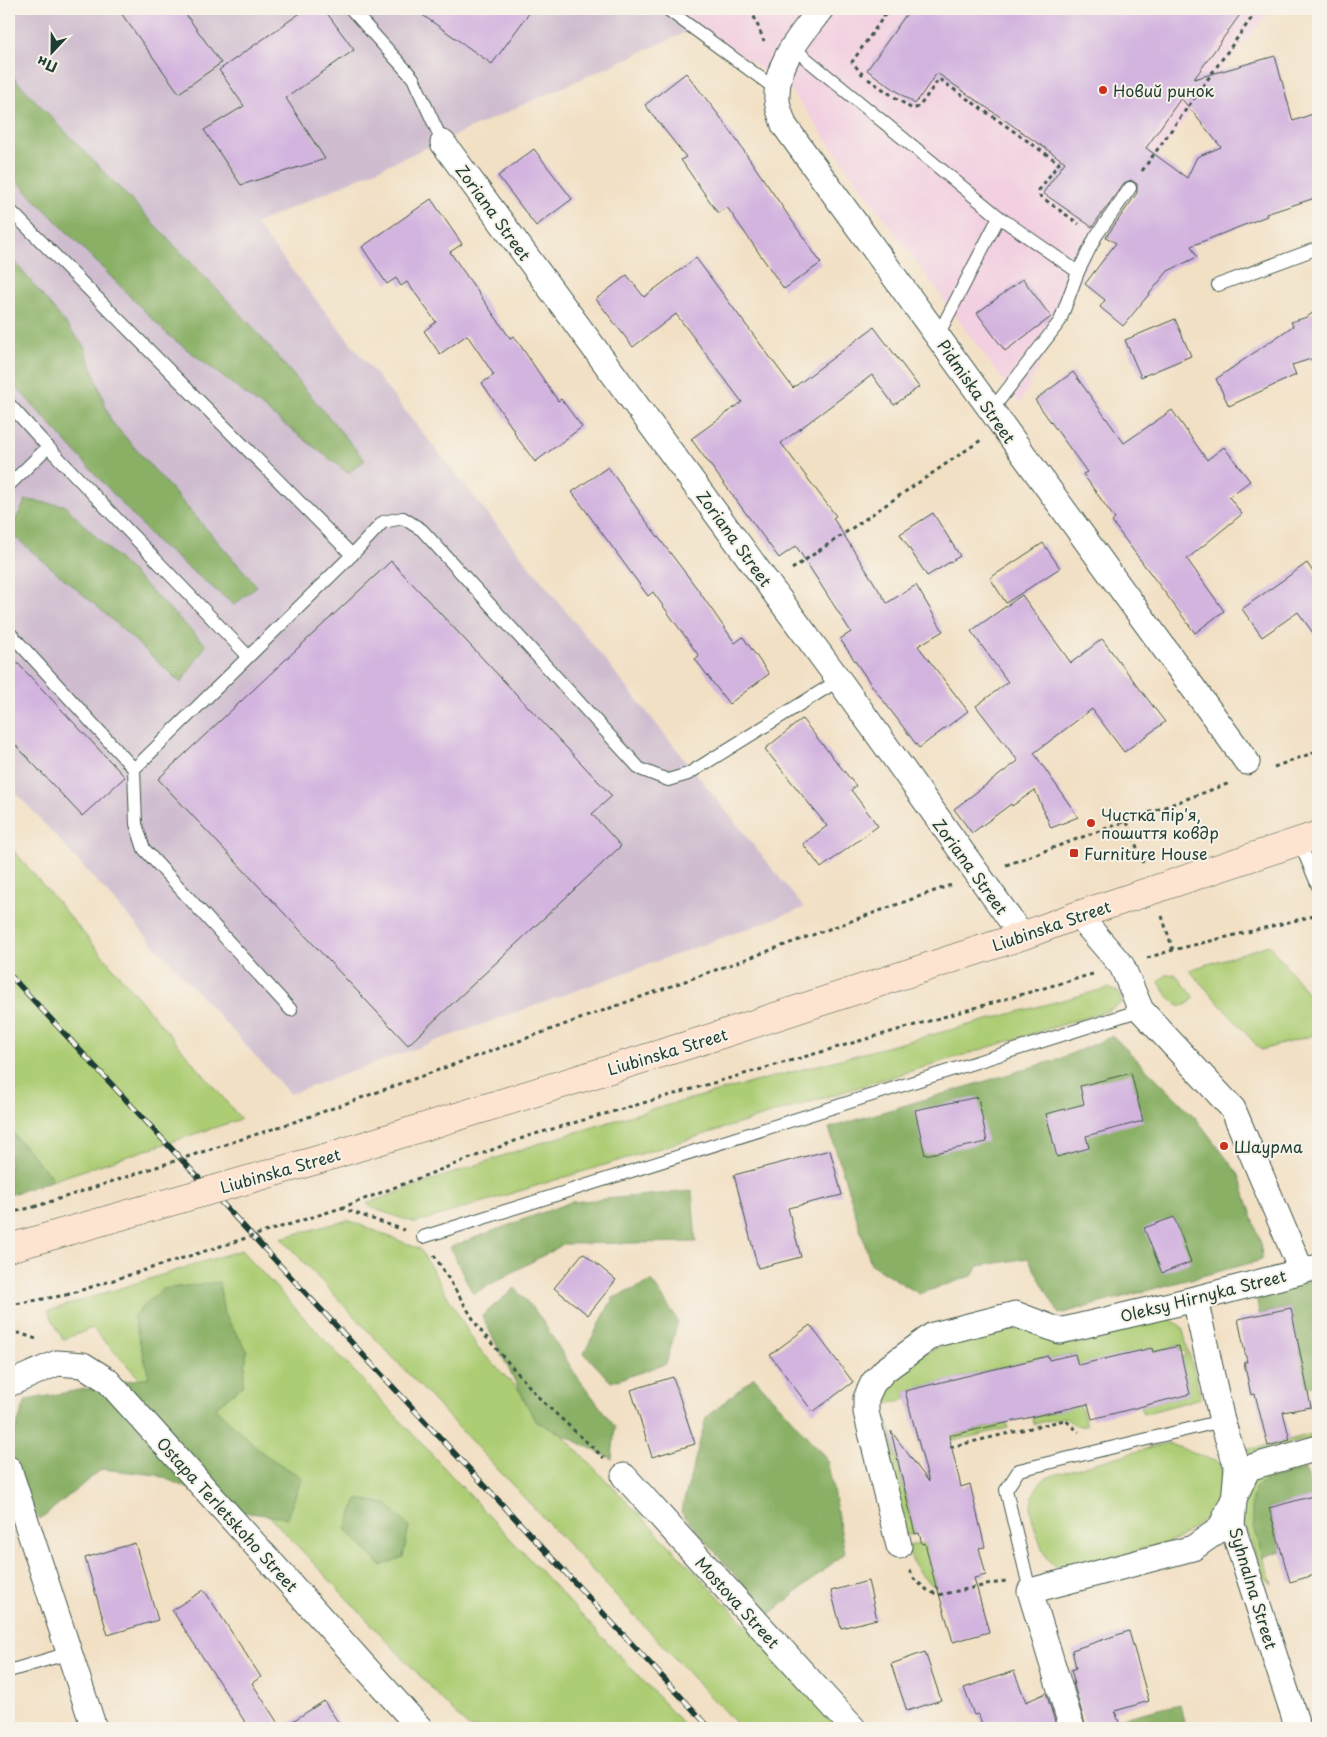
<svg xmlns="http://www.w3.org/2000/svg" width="1327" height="1737" font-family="'Playpen Sans',sans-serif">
<rect width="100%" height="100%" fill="#f7f3e8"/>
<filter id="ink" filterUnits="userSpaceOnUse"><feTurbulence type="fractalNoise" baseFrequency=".02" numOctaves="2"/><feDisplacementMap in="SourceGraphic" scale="10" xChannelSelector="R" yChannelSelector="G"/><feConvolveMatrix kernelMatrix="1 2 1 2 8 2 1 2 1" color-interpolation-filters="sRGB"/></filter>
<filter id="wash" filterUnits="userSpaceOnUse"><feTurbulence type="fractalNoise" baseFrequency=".0096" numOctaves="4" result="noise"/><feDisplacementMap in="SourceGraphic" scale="20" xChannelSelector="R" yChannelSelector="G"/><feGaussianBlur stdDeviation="1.12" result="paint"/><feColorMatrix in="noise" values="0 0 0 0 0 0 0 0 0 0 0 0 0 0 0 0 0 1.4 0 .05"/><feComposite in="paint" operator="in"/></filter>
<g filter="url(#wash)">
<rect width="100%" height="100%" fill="#f2e0c5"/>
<!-- built -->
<polygon fill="#f2cfe1" points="658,9 1273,9 1226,64 1108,224 1020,404 790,89 715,37 689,31"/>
<!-- industrial -->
<polygon fill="#cfbdcf" points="9,9 658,9 689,31 255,224 804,908 290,1094 9,785"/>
<!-- green -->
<g fill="#adcd75" stroke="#668554">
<polygon points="9,845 241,1119 54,1180 9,1129"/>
<polygon points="1269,945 1318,1006 1318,1034 1261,1050 1189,970"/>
<path d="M1175 974 1195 998C1192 1000 1188 1004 1185 1005 1173 1008 1164 990 1159 982L1166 975Z"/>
<polygon points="1108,988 1118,992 1122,1003 1107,1011 415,1223 372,1208 367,1203 534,1145 649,1110"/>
<polygon points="348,1220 420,1249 477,1347 846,1728 740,1728 281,1238"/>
<polygon points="241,1250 687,1728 469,1728 92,1328 63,1340 48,1311"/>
<polygon points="1167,1317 1182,1327 1201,1398 1143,1414 1141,1406 1190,1394 1181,1357 1186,1356 1185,1351 1181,1351 1180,1345 1153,1352 1152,1348 1079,1370 1075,1354 1049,1360 1048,1356 905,1391 907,1399 883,1404 884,1409 877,1411 879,1420 887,1418 915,1534 903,1536 873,1405 893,1374 924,1354 941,1346 987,1332"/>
<path d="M1080 1405 1087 1426C1077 1427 1072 1423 1065 1417L1034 1424 1032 1417Z"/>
<polygon points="1007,1423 1008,1428 952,1441 951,1436"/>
<polygon points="1318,1432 1318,1437 1245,1455 1243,1450 1268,1446"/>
<path d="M1168 1443 1230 1467 1219 1499 1205 1518 1186 1533 1176 1540 1081 1567C1061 1570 1049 1569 1042 1548 1038 1535 1031 1521 1031 1507 1031 1501 1035 1488 1040 1483 1048 1475 1062 1473 1072 1470 1104 1460 1136 1452 1168 1443Z"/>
<polygon points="1304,1462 1305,1470 1260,1483 1263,1557 1272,1584 1264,1577 1240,1512 1249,1480"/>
<path d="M925 1543 936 1587C919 1577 913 1565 907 1546Z"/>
</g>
<!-- forest -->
<g fill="#8ab066" stroke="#54764d">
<polygon points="9,73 250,324 365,460 348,473 167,334 9,173"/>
<polygon points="9,255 84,346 111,421 257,586 234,605 157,542 9,379"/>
<polygon points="26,500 64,505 206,645 181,683 100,609 9,532"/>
<polygon points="1113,1036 1195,1117 1239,1175 1261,1244 1262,1260 1059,1314 1028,1258 979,1266 972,1276 919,1294 871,1264 829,1128 1056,1060"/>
<polygon points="9,1129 54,1180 9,1195"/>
<polygon points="692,1191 696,1242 564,1244 473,1294 450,1247 571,1202"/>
<path d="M1311 1280C1324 1301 1318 1370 1318 1396L1316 1385 1302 1388 1300 1352 1291 1308 1259 1314 1256 1293Z"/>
<polygon points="652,1281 678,1321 666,1364 611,1382 584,1353 613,1298"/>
<polygon points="219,1282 224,1314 247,1350 243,1385 215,1408 264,1454 302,1478 287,1518 243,1512 157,1475 102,1469 40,1519 9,1484 9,1448 26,1400 149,1377 133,1316 162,1289"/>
<polygon points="515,1288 540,1317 574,1372 615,1427 612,1459 535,1421 482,1316"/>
<polygon points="754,1377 827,1459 845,1553 769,1615 681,1512 706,1418"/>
<path d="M1305 1470 1313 1496 1269 1508 1281 1551 1263 1557C1257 1536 1240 1495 1264 1481Z"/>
<polygon points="357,1499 387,1504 409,1526 403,1557 381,1566 346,1529"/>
<polygon points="1180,1704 1185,1728 1121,1728 1118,1719"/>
</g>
<g id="blocks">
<!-- building -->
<g fill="#d3b4df" fill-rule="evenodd">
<polygon points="118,9 182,9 221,63 179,93"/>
<polygon points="306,9 324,9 354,50 286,98 325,159 241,185 204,130 244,106 219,70"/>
<polygon points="414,9 532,9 492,64"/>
<path d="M910 9H1244L1194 79 1275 56 1293 121 1318 112V197L1266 214 1267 216 1191 246 1197 257 1168 271 1123 326 1100 307 1105 300 1085 284 1116 243 1106 237 1137 193V184L1131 180 1124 183 1092 227 1043 193 1065 162 937 73 915 104 867 70ZM1181 98 1221 147 1197 157 1187 178 1146 148Z"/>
<polygon points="686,73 724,122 821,263 784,289 727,207 718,213 681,160 686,157 645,105"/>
<polygon points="534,149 572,199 536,226 498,176"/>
<polygon points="431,199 462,244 450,252 510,338 514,336 558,401 561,399 582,427 535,462 514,433 515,432 482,383 494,375 467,335 440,354 424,331 436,322 407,282 401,286 396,278 387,284 362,247"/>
<polygon points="696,258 793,388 874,327 919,387 894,405 872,375 781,443 836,516 833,518 887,603 916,585 943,631 918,646 968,711 919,748 870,683 840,639 851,632 796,546 779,558 691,439 742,402 676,314 633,347 596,299 627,275 644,297"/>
<polygon points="1023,279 1051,317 1005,351 977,313"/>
<polygon points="1318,309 1318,372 1311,359 1292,365 1296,375 1229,406 1216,379 1293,326 1291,322 1307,317"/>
<polygon points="1175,319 1191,356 1141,377 1125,340"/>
<polygon points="1073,372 1124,443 1172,410 1207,460 1224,447 1250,481 1229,497 1242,514 1187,559 1224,611 1195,633 1112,522 1115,519 1083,474 1087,472 1035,400"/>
<polygon points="608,467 643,517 696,587 735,643 743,637 769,674 729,704 695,659 699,656 653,592 648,596 572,492"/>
<polygon points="933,513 960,556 927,576 900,534"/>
<polygon points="1043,543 1060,568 1006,603 990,578"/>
<polygon points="391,561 612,796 592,814 621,846 408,1045 158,779"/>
<polygon points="1307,563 1318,579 1318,640 1298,612 1262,637 1242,609"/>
<polygon points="1022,595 1071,663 1102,639 1165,722 1124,752 1092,709 1034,753 1078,817 1051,828 1035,790 1012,806 1011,804 972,833 954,809 1018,761 976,706 1008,682 971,631"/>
<polygon points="9,654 125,777 82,816 9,738"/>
<polygon points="802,719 856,786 851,790 878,826 821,868 803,844 827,826 765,749"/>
<polygon points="1131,1073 1143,1121 1086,1136 1089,1148 1057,1157 1046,1114 1084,1104 1080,1086"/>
<polygon points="978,1097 987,1142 925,1155 915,1110"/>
<polygon points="830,1150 842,1195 788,1208 801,1257 758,1268 734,1175"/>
<polygon points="1174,1217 1191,1262 1162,1273 1144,1228"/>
<polygon points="583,1253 616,1280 588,1315 554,1288"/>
<polygon points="1291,1308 1311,1407 1283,1412 1290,1440 1268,1446 1255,1394 1251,1395 1244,1362 1247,1362 1238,1319"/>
<polygon points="810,1325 853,1382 813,1412 770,1355"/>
<polygon points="1179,1346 1190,1394 1092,1419 1088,1404 949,1436 961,1487 970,1484 985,1547 979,1548 986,1575 974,1578 989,1632 953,1642 937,1587 936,1587 925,1543 922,1544 919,1533 915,1534 891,1431 929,1482 905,1391 1048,1356 1049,1360 1075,1354 1078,1365 1152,1348 1153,1352"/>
<polygon points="673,1377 695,1444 652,1457 631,1390"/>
<polygon points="1313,1496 1318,1516 1318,1574 1290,1582 1269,1508"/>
<polygon points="135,1543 158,1620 108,1635 85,1558"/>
<polygon points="868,1581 877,1619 841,1628 831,1591"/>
<polygon points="204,1590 261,1677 252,1683 281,1728 249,1728 172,1610"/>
<polygon points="1129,1631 1149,1701 1115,1711 1121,1728 1086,1728 1073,1681 1074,1681 1071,1670 1076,1668 1072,1650"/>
<polygon points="925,1652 941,1700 907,1711 891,1664"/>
<polygon points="1014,1671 1026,1702 1046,1693 1057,1728 984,1728 978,1714 974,1715 964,1688"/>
<polygon points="324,1701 342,1728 282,1728"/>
</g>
</g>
</g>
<g filter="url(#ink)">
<use href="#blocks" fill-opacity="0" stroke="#3f554a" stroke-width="1"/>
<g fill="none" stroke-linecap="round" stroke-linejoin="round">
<defs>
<g id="service">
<polyline points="351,9 413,78 443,143"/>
<polyline points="667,9 777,90"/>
<polyline points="792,47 999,217 1078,272"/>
<polyline points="9,209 352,555"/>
<polyline points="1218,285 1318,248"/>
<polyline points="938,335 999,217"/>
<polyline points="9,404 48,447 248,656"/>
<polyline points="991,411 1060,321 1078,272 1096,236 1130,188"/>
<polyline points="9,485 48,447"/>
<polyline points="9,632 134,769 136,824 144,849 291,1010"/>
<polyline points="134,769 352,555 383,522 403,518 422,530 640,769 668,780 688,774 839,680"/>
<polyline points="1299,841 1318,886"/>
<polyline points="423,1237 1141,1010"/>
<polyline points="1030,1591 1006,1490 1019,1470 1222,1421"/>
<polyline points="9,1671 69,1653"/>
</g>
<g id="minor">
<path d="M821 9C801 35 775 63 777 99 777 108 782 117 784 125L1247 762"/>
<polyline points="443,143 839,680 1022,936"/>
<polyline points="1078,915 1122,966 1141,1010 1233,1109 1301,1270"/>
<polyline points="1195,1299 1222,1421 1237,1467 1232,1525 1298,1728"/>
<polyline points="9,1384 57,1363 83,1365 107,1380 420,1728"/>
<polyline points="9,1469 94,1728"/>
<polyline points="624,1476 853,1728"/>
<polyline points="899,1546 866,1412 866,1398 873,1383 885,1370 933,1335 1015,1314 1060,1331 1195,1299 1318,1267"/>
<polyline points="1072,1728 1030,1591 1193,1548 1220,1529 1248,1468 1318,1448"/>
</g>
<g id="secondary">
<polyline points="324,1158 701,1041 1022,936 1078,915 1318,835"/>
<polyline points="9,1248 65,1232"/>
</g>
</defs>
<!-- service casing -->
<use href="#service" stroke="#3f554a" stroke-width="14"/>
<!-- minor casing -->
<use href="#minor" stroke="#3f554a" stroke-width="27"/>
<!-- secondary casing -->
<use href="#secondary" stroke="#3f554a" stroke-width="29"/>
<!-- path -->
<g stroke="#3f554a" stroke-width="3" stroke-dasharray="4 4" stroke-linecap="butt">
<polyline points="751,9 764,41"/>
<polyline points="863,75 852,62 889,9"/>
<polyline points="868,79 912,109 919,107 939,79 1059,163 1039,190 1040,196 1079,224"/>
<polyline points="1142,171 1258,9"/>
<polyline points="792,569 981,440"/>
<polyline points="1274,767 1318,751"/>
<polyline points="1127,822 1143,863"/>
<polyline points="1006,865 1230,783"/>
<polyline points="1162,916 1173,950"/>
<polyline points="1147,958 1173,950 1318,915"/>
<polyline points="300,1120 951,885"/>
<polyline points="341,1208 528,1136 1093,974"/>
<polyline points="341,1208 404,1230"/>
<polyline points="9,1213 34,1207"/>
<polyline points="434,1255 480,1330 541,1400 604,1458"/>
<polyline points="9,1305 66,1295"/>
<polyline points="9,1334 19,1333 39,1340"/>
<polyline points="950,1447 1065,1420 1079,1432"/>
<polyline points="910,1570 914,1579 927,1590 938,1595 1006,1581"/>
</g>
<!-- service -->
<use href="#service" stroke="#fff" stroke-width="12"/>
<!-- minor -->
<use href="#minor" stroke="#fff" stroke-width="25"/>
<!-- secondary -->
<use href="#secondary" stroke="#fde4d0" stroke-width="28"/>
<defs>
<polyline id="rail" points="9,974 710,1728"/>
</defs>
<!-- rail casing -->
<use href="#rail" stroke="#1f3d34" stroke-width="5.5"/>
<!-- rail -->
<use href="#rail" stroke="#f7f3e8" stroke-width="4" stroke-dasharray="11" stroke-linecap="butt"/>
<defs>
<polyline id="secondary-bridge" points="65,1232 324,1158"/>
</defs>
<!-- secondary-bridge casing -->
<use href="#secondary-bridge" stroke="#3f554a" stroke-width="29" stroke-linecap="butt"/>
<!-- path-bridge -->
<g stroke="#3f554a" stroke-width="3" stroke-dasharray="4 4" stroke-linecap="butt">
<polyline points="34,1207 300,1120"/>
<polyline points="66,1295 341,1208"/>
</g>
<!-- secondary-bridge -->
<use href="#secondary-bridge" stroke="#fde4d0" stroke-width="28"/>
</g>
</g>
<!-- markers -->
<g fill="#c8321e" stroke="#f7f3e8" stroke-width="2">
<circle cx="1103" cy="90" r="5"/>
<circle cx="1091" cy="823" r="5"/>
<rect x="1069" y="848" width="10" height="10" rx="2.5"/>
<circle cx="1224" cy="1146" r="5"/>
</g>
<g text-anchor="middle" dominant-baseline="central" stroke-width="4" stroke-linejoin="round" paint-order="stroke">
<!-- poi labels -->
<g font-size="16" fill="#1f3d34" stroke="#f7f3e8" text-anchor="start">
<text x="1113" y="90">Новий ринок</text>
<text x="1101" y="814">Чистка пір'я,<tspan x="1101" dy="18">пошиття ковдр</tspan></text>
<text x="1084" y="853">Furniture House</text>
<text x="1234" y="1146">Шаурма</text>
</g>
<!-- street labels -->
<g font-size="16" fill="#1f3d34" stroke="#f7f3e8">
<text transform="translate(494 212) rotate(54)">Zoriana Street</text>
<text transform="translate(977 391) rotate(55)">Pidmiska Street</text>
<text transform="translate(735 538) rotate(54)">Zoriana Street</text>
<text transform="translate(971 866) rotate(54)">Zoriana Street</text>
<text transform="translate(1051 925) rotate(-19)">Liubinska Street</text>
<text transform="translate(667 1051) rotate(-17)">Liubinska Street</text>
<text transform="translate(280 1170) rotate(-16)">Liubinska Street</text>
<text transform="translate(1203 1295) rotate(-14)">Oleksy Hirnyka Street</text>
<text transform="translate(228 1514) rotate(48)">Ostapa Terletskoho Street</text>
<text transform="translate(1254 1588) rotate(73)">Syhnalna Street</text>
<text transform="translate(738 1602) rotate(48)">Mostova Street</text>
</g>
</g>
<!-- margin -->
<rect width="1327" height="1737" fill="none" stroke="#f7f3e8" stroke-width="30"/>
<!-- north arrow -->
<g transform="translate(52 52) rotate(202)" stroke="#f7f3e8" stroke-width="4" paint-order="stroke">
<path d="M0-4L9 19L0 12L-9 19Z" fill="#1f3d34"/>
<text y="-8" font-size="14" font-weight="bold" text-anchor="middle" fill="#1f3d34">Пн</text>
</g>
</svg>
